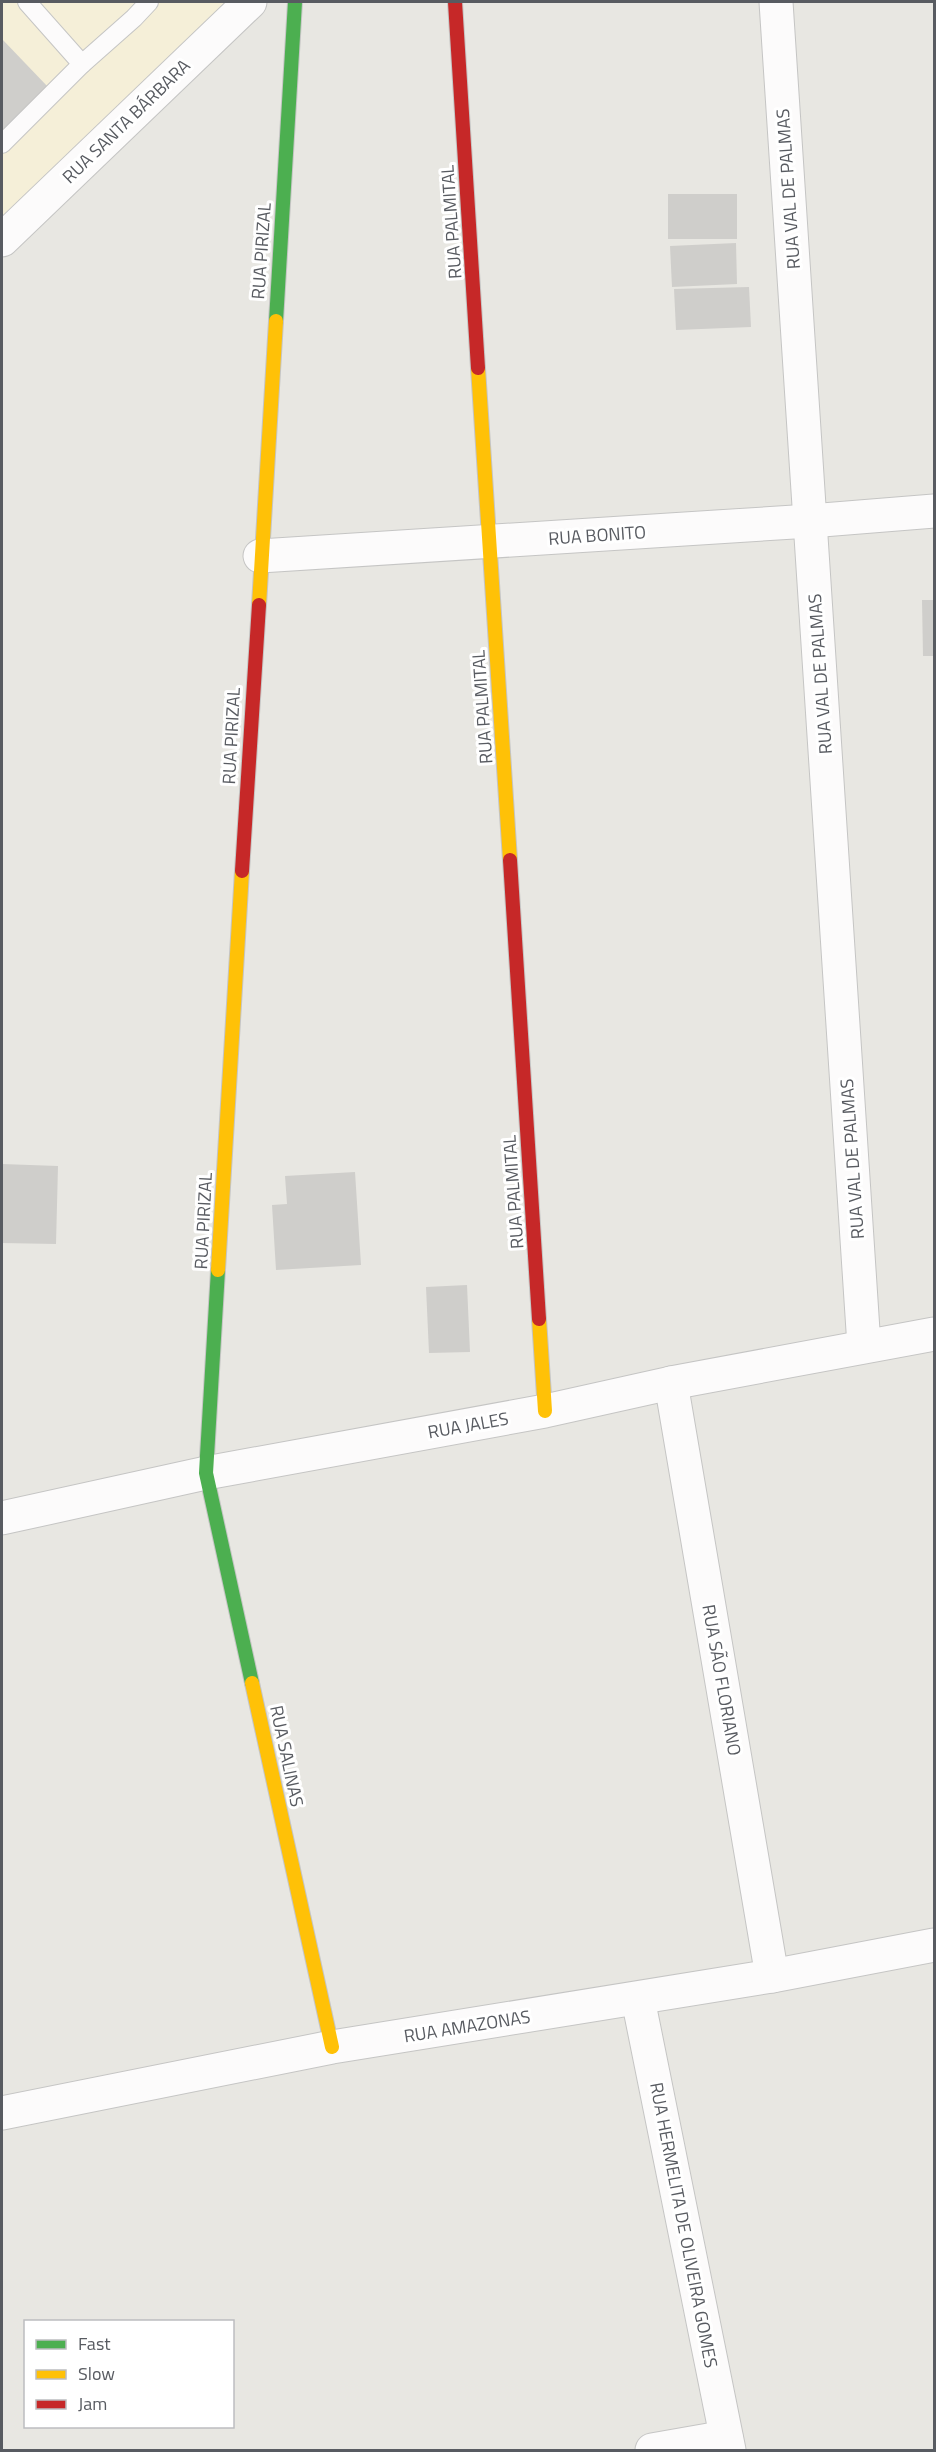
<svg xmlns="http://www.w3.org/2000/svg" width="936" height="2452" font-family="'Titillium Web',sans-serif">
<rect width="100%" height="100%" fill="#e8e7e2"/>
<!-- commercial -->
<polygon fill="#f5efd8" points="2,2 250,2 2,240"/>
<!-- building -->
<g fill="#cfcecb">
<polygon points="2,39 48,87 2,131"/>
<rect x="668" y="194" width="69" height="45"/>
<polygon points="736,243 737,284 672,287 670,246"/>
<polygon points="749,287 751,327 676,330 674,289"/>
<polygon points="922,600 934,600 934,656 923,656"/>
<polygon points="2,1164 58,1166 56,1244 2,1243"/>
<polygon points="355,1172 361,1265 276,1270 272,1205 287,1204 285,1176"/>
<polygon points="467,1285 470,1352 429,1353 426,1287"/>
</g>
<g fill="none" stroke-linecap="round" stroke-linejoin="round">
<defs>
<g id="lane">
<polyline points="82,64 134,18 149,2"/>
<polyline points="2,144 82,64 27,2"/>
</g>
<g id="street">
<polyline points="776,2 864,1346"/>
<polyline points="2,240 250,2"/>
<polyline points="260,556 810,521 934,511"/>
<polyline points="671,1383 772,1976"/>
<polyline points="2,1518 206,1473 545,1411 671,1383 934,1334"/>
<polyline points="638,1999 729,2450"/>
<polyline points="2,2113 332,2047 772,1976 934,1945"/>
<polyline points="652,2450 726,2437"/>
</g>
<g id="fast">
<polyline points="276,321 295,2"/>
<polyline points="218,1270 206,1473 252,1683"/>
</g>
<g id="slow">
<polyline points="478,368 510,860"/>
<polyline points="259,605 276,321"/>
<polyline points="218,1270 242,871"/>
<polyline points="539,1319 545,1411"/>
<polyline points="252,1683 332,2047"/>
</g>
<g id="jam">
<polyline points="455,2 478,368"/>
<polyline points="510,860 539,1319"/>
<polyline points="242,871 259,605"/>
</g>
</defs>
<!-- lane casing -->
<use href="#lane" stroke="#c5c5c4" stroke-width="20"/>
<!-- street casing -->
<use href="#street" stroke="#c5c5c4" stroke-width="35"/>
<!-- fast casing -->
<use href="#fast" stroke="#c5c5c4" stroke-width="16"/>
<!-- slow casing -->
<use href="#slow" stroke="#c5c5c4" stroke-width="16"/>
<!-- jam casing -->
<use href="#jam" stroke="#c5c5c4" stroke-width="16"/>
<!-- lane -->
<use href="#lane" stroke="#fcfbfb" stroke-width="18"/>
<!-- street -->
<use href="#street" stroke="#fcfbfb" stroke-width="33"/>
<!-- fast -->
<use href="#fast" stroke="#4caf50" stroke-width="14"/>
<!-- slow -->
<use href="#slow" stroke="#ffc107" stroke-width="14"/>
<!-- jam -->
<use href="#jam" stroke="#c62828" stroke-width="14"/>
</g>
<g text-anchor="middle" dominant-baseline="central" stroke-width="6" stroke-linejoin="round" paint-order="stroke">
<!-- street labels -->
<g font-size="18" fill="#585b61" stroke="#fff">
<text transform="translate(126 121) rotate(-44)">RUA SANTA BÁRBARA</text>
<text transform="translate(788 189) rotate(-94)">RUA VAL DE PALMAS</text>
<text transform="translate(451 222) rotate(-94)">RUA PALMITAL</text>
<text transform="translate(261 251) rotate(-86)">RUA PIRIZAL</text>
<text transform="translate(597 535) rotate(-4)">RUA BONITO</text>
<text transform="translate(820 674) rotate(-94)">RUA VAL DE PALMAS</text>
<text transform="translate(482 707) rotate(-94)">RUA PALMITAL</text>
<text transform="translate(231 736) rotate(-87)">RUA PIRIZAL</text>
<text transform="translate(852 1159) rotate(-94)">RUA VAL DE PALMAS</text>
<text transform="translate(513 1192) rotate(-94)">RUA PALMITAL</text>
<text transform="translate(203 1221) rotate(-87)">RUA PIRIZAL</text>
<text transform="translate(468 1425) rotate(-10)">RUA JALES</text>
<text transform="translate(722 1680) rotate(80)">RUA SÃO FLORIANO</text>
<text transform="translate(287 1756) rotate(78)">RUA SALINAS</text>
<text transform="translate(467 2026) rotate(-9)">RUA AMAZONAS</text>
<text transform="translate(684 2225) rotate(79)">RUA HERMELITA DE OLIVEIRA GOMES</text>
</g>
</g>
<!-- border -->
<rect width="936" height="2452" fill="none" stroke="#585b61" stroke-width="6"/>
<!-- legend -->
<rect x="24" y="2320" width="210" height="108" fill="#ffffff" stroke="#bcbdc0" stroke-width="1.5"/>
<rect x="36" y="2340" width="30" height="9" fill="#4caf50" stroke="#bcbdc0" stroke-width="1.5"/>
<text x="78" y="2350" font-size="18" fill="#585b61">Fast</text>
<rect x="36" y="2370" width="30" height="9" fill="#ffc107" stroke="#bcbdc0" stroke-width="1.5"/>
<text x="78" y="2380" font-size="18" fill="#585b61">Slow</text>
<rect x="36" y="2400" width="30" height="9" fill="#c62828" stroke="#bcbdc0" stroke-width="1.5"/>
<text x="78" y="2410" font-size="18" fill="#585b61">Jam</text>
</svg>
